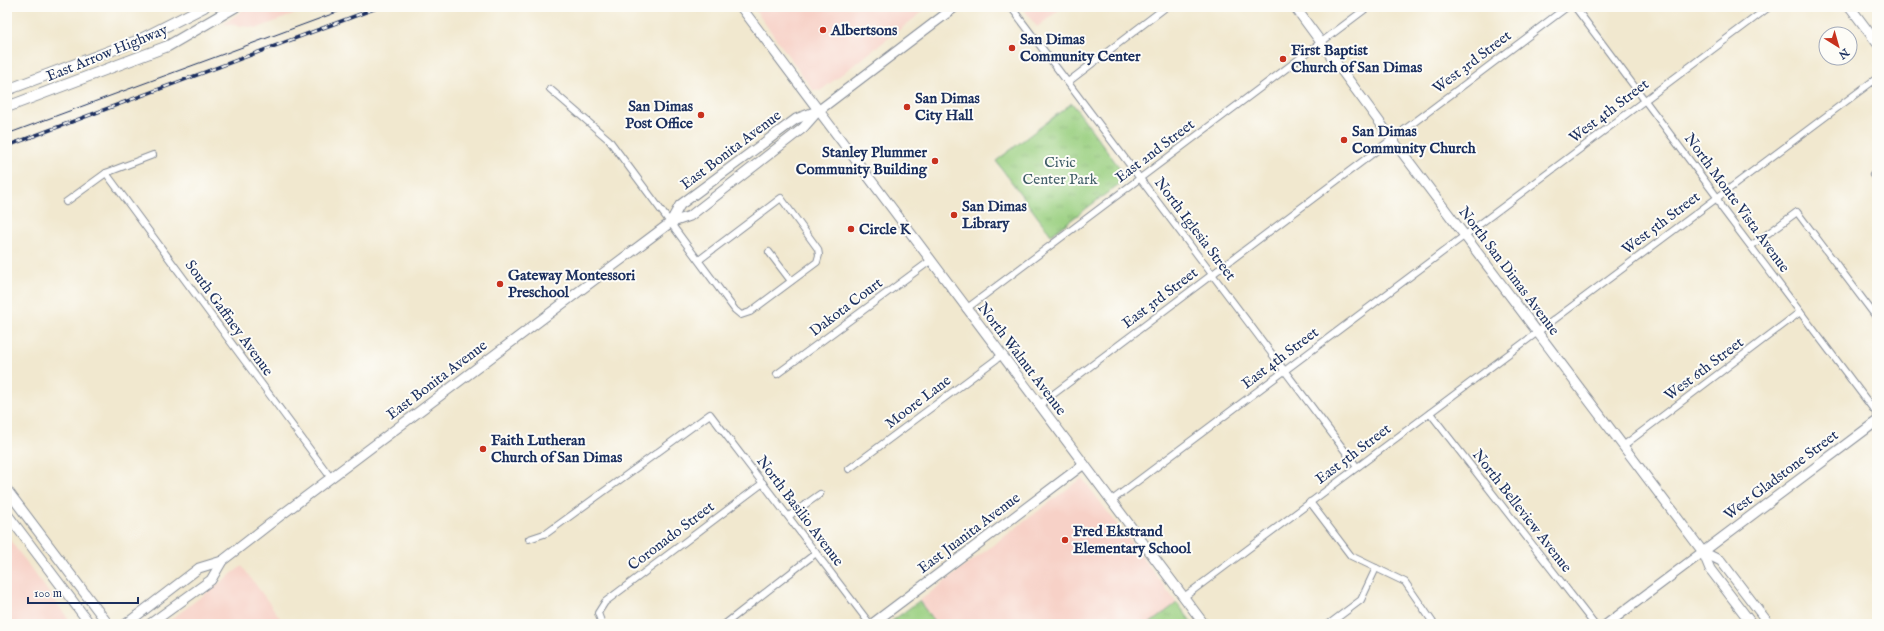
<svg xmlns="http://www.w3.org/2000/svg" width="1884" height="631" font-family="'IM FELL English',serif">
<defs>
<pattern id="grass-tufts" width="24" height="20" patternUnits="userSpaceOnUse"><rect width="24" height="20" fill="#9bd082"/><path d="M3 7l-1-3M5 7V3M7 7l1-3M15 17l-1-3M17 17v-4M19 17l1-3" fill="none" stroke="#85b373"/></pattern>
</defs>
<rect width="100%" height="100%" fill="#fdfcf7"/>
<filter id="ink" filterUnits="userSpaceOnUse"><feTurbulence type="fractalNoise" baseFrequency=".025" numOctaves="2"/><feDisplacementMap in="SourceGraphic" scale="8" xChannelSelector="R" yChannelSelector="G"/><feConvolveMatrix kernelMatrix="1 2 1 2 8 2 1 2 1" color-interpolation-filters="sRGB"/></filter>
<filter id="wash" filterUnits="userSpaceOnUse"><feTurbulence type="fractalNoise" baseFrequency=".012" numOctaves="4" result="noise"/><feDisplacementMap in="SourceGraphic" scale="16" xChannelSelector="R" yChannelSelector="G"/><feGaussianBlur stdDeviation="0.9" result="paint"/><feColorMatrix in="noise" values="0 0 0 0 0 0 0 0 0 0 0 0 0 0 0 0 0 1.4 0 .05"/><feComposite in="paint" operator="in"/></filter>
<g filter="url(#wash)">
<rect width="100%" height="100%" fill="#f1e8cf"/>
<!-- built -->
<g fill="#f7d1c7">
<polygon points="247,7 313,7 258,28 224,24"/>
<polygon points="753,7 929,7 820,91 813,90"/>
<polygon points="1022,7 1063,7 1037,27"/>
<polygon points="1082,478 1177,603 1149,624 936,624 919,601"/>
<polygon points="7,536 72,624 7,624"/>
<polygon points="242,566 283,622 283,624 165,624"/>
</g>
<!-- grass -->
<g fill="url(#grass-tufts)" stroke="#5b8070">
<polygon points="1072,103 1127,178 1051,235 996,161"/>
<polygon points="919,601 936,624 888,624"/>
<polygon points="1177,603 1193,624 1149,624"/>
</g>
</g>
<g filter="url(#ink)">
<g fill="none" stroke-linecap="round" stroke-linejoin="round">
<defs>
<g id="street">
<polyline points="1011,7 1357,467"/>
<polyline points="1575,7 1717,197 1721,207 1877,414"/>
<polyline points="1068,82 1166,7"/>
<polyline points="550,89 609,140 735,310 741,315 750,312 817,262 819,255 818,249 781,198 699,260"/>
<polyline points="106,173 331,478"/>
<polyline points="1873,175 1877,171"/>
<polyline points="66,202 106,173 153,155"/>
<polyline points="1751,246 1797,212 1877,318"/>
<polyline points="769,252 791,281"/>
<polyline points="966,309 1368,7"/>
<polyline points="777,374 930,261"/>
<polyline points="1039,405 1567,7"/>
<polyline points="1430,413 1594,624"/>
<polyline points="1623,446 1800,312"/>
<polyline points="849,469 1002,355"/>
<polyline points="1111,501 1769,7"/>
<polyline points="1310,502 1351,556 1405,582 1434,624"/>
<polyline points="789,516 820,494"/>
<polyline points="529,539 547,533 710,414 870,624"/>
<polyline points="1184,597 1877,78"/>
<polyline points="602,624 598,613 605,602 763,483"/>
<polyline points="725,624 816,553"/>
<polyline points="1329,624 1361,600 1376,568"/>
</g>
<g id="secondary">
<polyline points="741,7 1204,624"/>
<polyline points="1295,7 1392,139 1703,552 1710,569 1752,624"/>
<polyline points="1850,7 1877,43"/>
<polyline points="670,223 680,205 796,119 817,111"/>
<polyline points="7,490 108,624"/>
<polyline points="7,514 90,624"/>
<polyline points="1703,552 1721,561 1769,624"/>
<polyline points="126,624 199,568 222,561"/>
<polyline points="150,624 211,580 222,561 280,516 670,223 690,216 803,128 818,111 955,7"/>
<polyline points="872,624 1084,464"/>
<polyline points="1607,624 1877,421"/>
</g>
<g id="primary">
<polyline points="7,90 139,40 204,7"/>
<polyline points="7,107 168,46 235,7"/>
</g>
</defs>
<!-- street casing -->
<use href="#street" stroke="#868c96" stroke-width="8"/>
<!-- secondary casing -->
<use href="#secondary" stroke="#868c96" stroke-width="11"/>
<!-- primary casing -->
<use href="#primary" stroke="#868c96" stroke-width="12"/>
<!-- street -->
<use href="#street" stroke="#fff" stroke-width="6"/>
<!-- secondary -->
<use href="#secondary" stroke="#fff" stroke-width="9"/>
<!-- primary -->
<use href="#primary" stroke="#fff" stroke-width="10"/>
<!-- tram -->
<polyline stroke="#1b2f5e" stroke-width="1" points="7,134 351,7"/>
<defs>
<polyline id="rail" points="7,146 379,7"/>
</defs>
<!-- rail casing -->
<use href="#rail" stroke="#1b2f5e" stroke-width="3.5"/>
<!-- rail -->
<use href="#rail" stroke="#fdfcf7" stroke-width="2" stroke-dasharray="6" stroke-linecap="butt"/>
</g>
</g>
<!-- markers -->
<g fill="#c8321e" stroke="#fdfcf7" stroke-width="1.5">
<circle cx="823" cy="30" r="4"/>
<circle cx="1012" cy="48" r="4"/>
<circle cx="1283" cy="59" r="4"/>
<circle cx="907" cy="107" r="4"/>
<circle cx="701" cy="115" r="4"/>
<circle cx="1344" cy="140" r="4"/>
<circle cx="935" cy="161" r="4"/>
<circle cx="954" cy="215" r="4"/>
<circle cx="851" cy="229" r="4"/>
<circle cx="500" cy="284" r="4"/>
<circle cx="483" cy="449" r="4"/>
<circle cx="1065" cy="540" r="4"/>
</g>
<g text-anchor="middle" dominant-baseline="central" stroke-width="4" stroke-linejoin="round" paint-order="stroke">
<!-- poi labels -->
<g font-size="15" font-weight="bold" fill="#1b2f5e" stroke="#fdfcf7" text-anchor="start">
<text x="831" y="30">Albertsons</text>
<text x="1020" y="39">San Dimas<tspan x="1020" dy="17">Community Center</tspan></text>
<text x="1291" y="50">First Baptist<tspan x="1291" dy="17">Church of San Dimas</tspan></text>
<text x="915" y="98">San Dimas<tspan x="915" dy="17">City Hall</tspan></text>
<text x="693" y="106" text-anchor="end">San Dimas<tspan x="693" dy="17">Post Office</tspan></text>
<text x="1352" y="131">San Dimas<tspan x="1352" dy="17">Community Church</tspan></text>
<text x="927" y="152" text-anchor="end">Stanley Plummer<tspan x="927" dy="17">Community Building</tspan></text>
<text x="962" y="206">San Dimas<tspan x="962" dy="17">Library</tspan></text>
<text x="859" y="229">Circle K</text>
<text x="508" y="275">Gateway Montessori<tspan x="508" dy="17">Preschool</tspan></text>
<text x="491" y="440">Faith Lutheran<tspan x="491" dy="17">Church of San Dimas</tspan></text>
<text x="1073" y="531">Fred Ekstrand<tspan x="1073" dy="17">Elementary School</tspan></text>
</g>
<!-- street labels -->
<g font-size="15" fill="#1b2f5e" stroke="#fdfcf7">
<text transform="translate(107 53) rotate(-22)">East Arrow Highway</text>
<text transform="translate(1472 62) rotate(-37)">West 3rd Street</text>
<text transform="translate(1609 111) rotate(-37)">West 4th Street</text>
<text transform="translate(731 150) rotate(-37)">East Bonita Avenue</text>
<text transform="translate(1155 151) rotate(-37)">East 2nd Street</text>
<text transform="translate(1737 203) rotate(54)">North Monte Vista Avenue</text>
<text transform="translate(1661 223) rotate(-37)">West 5th Street</text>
<text transform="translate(1195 229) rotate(53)">North Iglesia Street</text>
<text transform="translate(1509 271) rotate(53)">North San Dimas Avenue</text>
<text transform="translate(1160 298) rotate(-37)">East 3rd Street</text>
<text transform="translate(846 307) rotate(-37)">Dakota Court</text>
<text transform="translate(229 318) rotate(54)">South Gaffney Avenue</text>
<text transform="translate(1280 358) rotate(-37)">East 4th Street</text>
<text transform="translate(1022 359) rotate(53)">North Walnut Avenue</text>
<text transform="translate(1704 369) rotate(-37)">West 6th Street</text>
<text transform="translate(437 380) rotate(-37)">East Bonita Avenue</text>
<text transform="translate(918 402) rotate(-37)">Moore Lane</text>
<text transform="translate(1353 454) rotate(-37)">East 5th Street</text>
<text transform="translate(1781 475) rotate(-37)">West Gladstone Street</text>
<text transform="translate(800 511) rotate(53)">North Basilio Avenue</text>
<text transform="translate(1522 511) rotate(52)">North Belleview Avenue</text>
<text transform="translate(969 533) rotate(-37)">East Juanita Avenue</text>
<text transform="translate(671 536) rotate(-37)">Coronado Street</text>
</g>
<!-- park labels -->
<g font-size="15" fill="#415f69" stroke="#fdfcf7">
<text x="1060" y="162">Civic<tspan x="1060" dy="17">Center Park</tspan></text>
</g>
</g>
<!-- margin -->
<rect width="1884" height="631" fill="none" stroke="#fdfcf7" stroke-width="24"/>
<!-- north arrow -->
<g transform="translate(1838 46) rotate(143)"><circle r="19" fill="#fdfcf7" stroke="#a3aaba"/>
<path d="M0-3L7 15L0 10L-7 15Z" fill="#c8321e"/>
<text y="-6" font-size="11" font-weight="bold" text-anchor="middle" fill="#1b2f5e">N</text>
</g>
<!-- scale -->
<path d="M28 597v6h110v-6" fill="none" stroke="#1b2f5e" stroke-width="2"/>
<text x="34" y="597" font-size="12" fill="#1b2f5e" stroke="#fdfcf7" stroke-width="3" paint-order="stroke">100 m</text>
</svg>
